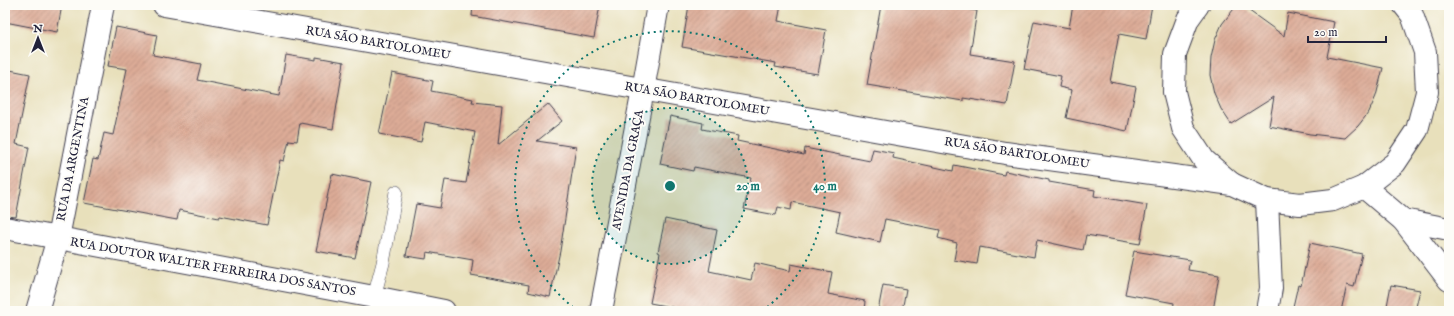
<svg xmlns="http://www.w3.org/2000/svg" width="1454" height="316" font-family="'IM FELL English',serif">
<defs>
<pattern id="building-hatch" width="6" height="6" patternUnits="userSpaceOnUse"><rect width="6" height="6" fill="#ddac97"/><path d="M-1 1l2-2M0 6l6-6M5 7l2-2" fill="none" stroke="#b38c7c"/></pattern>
</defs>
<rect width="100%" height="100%" fill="#fdfcf7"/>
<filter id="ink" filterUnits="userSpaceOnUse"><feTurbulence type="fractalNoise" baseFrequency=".025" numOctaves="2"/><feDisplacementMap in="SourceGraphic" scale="8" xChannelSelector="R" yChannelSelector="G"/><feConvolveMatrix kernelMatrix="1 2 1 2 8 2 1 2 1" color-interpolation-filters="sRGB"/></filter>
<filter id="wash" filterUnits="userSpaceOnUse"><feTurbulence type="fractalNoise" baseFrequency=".012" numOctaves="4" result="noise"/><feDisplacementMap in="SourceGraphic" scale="16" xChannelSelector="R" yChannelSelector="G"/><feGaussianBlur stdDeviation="0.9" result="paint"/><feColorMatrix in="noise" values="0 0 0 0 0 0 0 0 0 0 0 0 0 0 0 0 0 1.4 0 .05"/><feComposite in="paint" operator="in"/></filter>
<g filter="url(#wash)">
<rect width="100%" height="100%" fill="#e8e0bb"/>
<g id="blocks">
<!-- building -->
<g fill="url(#building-hatch)">
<polygon points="5,5 62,5 57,32 5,22"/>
<polygon points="473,5 600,5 594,38 472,16"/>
<polygon points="689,5 781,5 778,21 826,30 818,74 775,67 776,63 682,47"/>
<polygon points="881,5 943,5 977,11 970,54 1015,61 1007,105 963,98 963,101 867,85"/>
<polygon points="1073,5 1152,5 1146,39 1119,34 1110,82 1136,87 1127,131 1066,118 1072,90 1059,87 1061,76 1024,69 1034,21 1069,28"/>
<polygon points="1237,5 1241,5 1284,36 1288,13 1334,22 1327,57 1383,68 1376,96 1369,112 1358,126 1345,138 1310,134 1269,126 1274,97 1231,124 1221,109 1214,93 1210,75 1211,58 1215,40 1222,24"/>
<polygon points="116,27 157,35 153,55 201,64 197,80 279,96 286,55 316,60 316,57 344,62 333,129 300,123 297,141 289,140 284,161 280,160 267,225 220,216 219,218 179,210 177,220 84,203 93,159 98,160 104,133 113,135 127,69 108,66"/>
<polygon points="5,69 30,74 16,144 29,147 16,217 5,216"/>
<polygon points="392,73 433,81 431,91 473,99 472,102 502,105 498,145 548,104 562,121 537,141 576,147 560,251 550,297 528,292 529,285 471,275 473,260 427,252 426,259 406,256 416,204 440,208 445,180 466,183 475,132 425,122 421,142 379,134"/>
<polygon points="670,116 703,123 702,129 738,136 737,141 804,155 805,148 870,161 873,149 894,153 893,158 953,171 954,165 1004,175 1005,171 1049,180 1049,182 1095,190 1094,196 1147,205 1140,244 1086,235 1083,250 1037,240 1034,257 980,247 977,264 954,260 957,243 938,238 940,230 885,219 880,242 836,232 840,212 792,202 791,210 778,207 776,215 744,209 751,178 694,167 693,171 660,164"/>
<polygon points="332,174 371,182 355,258 316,251"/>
<polygon points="665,219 717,230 709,271 751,280 755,263 790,271 791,264 832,272 828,294 865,301 864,311 692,311 650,303 660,253 658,252"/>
<polygon points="1310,243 1362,254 1354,287 1347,285 1341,311 1292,311 1298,285 1301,286"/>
<polygon points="1134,251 1190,260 1188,270 1219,275 1213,311 1173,311 1174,303 1125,294"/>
<polygon points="883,285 906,289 902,311 878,311"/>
<polygon points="1391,285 1420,290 1415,311 1386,311"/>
</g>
</g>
</g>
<g filter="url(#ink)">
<use href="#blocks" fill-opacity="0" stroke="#403e4e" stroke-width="1"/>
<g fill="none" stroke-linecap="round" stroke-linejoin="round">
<defs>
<polyline id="service" points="374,297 383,263 396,192"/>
<g id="minor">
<polyline points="643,90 658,5"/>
<polyline points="1403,220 1449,229"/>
<polyline points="5,228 374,297 444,311"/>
<polyline points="37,311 58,238 103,5"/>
<polyline points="1267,311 1271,288 1267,200"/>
</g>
<g id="tertiary">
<polyline points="164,5 1005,153 1232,184"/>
<polyline points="1198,5 1188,19 1175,54 1174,92 1183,128 1204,160 1232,184 1267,200 1300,204 1333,200 1364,187 1395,163 1417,130 1427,92 1425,52 1412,15 1404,5"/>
<polyline points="1364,187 1403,220 1449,280"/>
<polyline points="601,311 643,90"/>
</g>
</defs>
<!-- service casing -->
<use href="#service" stroke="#403e4e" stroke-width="14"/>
<!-- minor casing -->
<use href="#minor" stroke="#403e4e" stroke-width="24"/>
<!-- tertiary casing -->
<use href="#tertiary" stroke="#403e4e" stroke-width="24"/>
<!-- service -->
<use href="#service" stroke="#fff" stroke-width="13"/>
<!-- minor -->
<use href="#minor" stroke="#fff" stroke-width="22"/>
<!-- tertiary -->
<use href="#tertiary" stroke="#fff" stroke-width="22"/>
</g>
</g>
<!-- distance rings -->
<circle cx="670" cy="186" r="78" fill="#0f766e" fill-opacity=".12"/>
<g fill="none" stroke="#0f766e" stroke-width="2" stroke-dasharray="2 4">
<circle cx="670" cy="186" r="78"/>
<path d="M578 311A155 155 0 1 1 762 311"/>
</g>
<g text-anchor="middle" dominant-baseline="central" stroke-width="4" stroke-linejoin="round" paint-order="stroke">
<!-- street labels -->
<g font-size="12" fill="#22223b" stroke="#fdfcf7">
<text transform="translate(378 43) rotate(10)">RUA SÃO BARTOLOMEU</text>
<text transform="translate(697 99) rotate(10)">RUA SÃO BARTOLOMEU</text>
<text transform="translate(1017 153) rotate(9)">RUA SÃO BARTOLOMEU</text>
<text transform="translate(73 159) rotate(-79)">RUA DA ARGENTINA</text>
<text transform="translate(628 170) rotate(-79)">AVENIDA DA GRAÇA</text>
<text transform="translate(213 267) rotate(10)">RUA DOUTOR WALTER FERREIRA DOS SANTOS</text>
</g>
</g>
<circle cx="670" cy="186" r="6" fill="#0f766e" stroke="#fdfcf7" stroke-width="2"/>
<g font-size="12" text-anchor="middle" font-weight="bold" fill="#0f766e" stroke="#fdfcf7" stroke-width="4" stroke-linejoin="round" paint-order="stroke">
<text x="748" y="190">20 m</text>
<text x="825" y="190">40 m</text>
</g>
<!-- margin -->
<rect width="1454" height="316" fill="none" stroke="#fdfcf7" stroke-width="20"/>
<!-- north arrow -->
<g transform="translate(38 38)" stroke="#fdfcf7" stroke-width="3" paint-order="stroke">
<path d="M0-3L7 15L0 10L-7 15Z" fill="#22223b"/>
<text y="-6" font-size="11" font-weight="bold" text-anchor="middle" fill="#22223b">N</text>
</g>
<!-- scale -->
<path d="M1308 36v6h78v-6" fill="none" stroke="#22223b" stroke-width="2"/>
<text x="1314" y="36" font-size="12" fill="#22223b" stroke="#fdfcf7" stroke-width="3" paint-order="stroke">20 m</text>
</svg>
